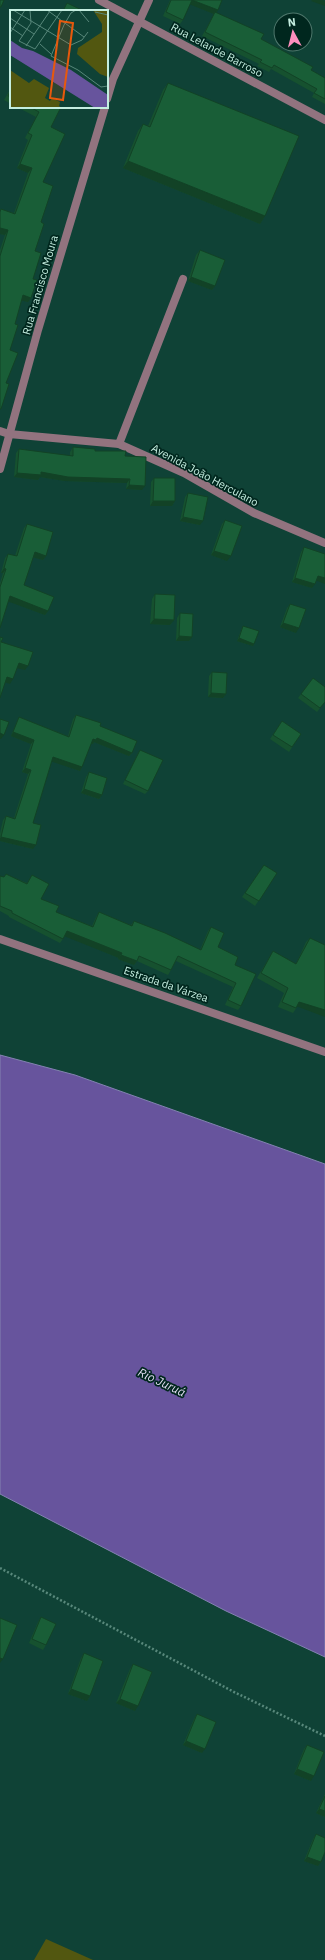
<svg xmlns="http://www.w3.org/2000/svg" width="325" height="1960" font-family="'IBM Plex Sans',sans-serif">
<rect width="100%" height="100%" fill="#0f4236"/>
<!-- green -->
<polygon fill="#525710" points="46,1939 93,1960 34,1960"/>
<!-- water -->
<polygon fill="#67549d" stroke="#8382b1" points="0,1055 75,1075 325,1164 325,1657 226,1611 0,1494"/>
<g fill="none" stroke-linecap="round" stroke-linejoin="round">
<!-- path -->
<polyline stroke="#58887b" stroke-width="2.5" stroke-dasharray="2 2" stroke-linecap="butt" points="0,1568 234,1692 325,1736"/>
<!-- service -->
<polyline stroke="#92737f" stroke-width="8" points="119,444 183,279"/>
<!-- minor -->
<g stroke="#92737f" stroke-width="8">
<polyline points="99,0 325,120"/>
<polyline points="107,99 113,79 149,0"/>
<polyline points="0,431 9,434 119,444 184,473 254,513 325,543"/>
<polyline points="0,469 38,330 105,107"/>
<polyline points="0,939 325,1052"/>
</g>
</g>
<!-- wall -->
<g fill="#16512f">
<polygon points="170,0 222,0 218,10 216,13 261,39 311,70 325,78 325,104 312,97 314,93 271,69 269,72 257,66 259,64 202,36 214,14 190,4 183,20 180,24 163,16"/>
<polygon points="168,83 265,216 260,224 123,168 138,131 143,124 148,126 163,90"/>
<polygon points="11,88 11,104 4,100"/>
<polygon points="17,107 61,107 51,127 43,182 41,222 35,251 31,298 28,302 21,300 15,324 10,350 6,383 0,410 0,250 5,235 0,234 0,210 1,209 14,213 28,173 17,168 28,140 25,138 36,117"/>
<polygon points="200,250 215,286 212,290 188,281 196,255"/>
<polygon points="73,447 125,456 142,490 126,489 127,483 65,481 40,477 38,480 14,477 16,453 19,449 70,456 70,452"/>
<polygon points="154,478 175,501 172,506 150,506 151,482"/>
<polygon points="188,493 200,525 180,521 185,497"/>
<polygon points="225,520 227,561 211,555 222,524"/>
<polygon points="27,524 46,556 43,560 33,557 24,585 48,611 45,615 8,601 0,628 0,583 3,573 1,573 5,558 8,554 15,556 24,528"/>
<polygon points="304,547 316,581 312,588 292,582 301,552"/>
<polygon points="155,594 174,620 170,625 150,624 152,599"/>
<polygon points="290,604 296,633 280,627 287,608"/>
<polygon points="180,613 192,637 189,641 176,641 177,618"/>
<polygon points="243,626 254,644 253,646 237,641 242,628"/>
<polygon points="212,672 226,694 223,698 208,697 209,676"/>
<polygon points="313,678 325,702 317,712 298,698"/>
<polygon points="76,715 100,726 132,753 129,756 94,742 93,744 91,743 82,767 80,771 52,761 33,823 33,849 0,841 0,833 3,820 6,816 14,818 28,774 22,772 31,744 11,736 17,721 19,717 68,736 73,719"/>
<polygon points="282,721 301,734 289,752 270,739"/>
<polygon points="140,750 148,791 145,794 123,784 138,753"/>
<polygon points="89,772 102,795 99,799 81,793 86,777"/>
<polygon points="264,865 277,873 255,906 242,897"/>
<polygon points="6,874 27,883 32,875 41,899 56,912 92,926 96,917 99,912 131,925 134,921 200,950 208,931 211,927 218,947 235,965 241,1006 238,1010 225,1005 233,987 176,961 171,970 168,975 137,961 134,965 118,959 119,958 65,936 60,943 9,917 9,916 0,911 0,876 4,877"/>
<polygon points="310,938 297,1007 293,1013 278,1007 284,993 257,978 273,951 296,964 306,942"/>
<polygon points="41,1617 46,1645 43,1650 29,1643 38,1622"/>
<polygon points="84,1653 90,1696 87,1701 68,1694 81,1658"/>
<polygon points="133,1664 135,1711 116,1703 130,1669"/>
<polygon points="197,1714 202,1753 183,1745 194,1719"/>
<polygon points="307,1745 311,1781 294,1774 304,1749"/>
<polygon points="325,1794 325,1817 316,1813"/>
<polygon points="316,1834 321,1862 318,1866 304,1861 313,1839"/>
</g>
<!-- shaded-wall -->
<g fill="#124226">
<polygon points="192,0 218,10 215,14 215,12 214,14 189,4"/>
<polygon points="312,0 322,0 325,1 325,6 311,1"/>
<polygon points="128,161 265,216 260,224 123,168"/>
<polygon points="20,164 32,168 28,173 17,168"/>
<polygon points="0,228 8,230 5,235 0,234"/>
<polygon points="191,277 215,286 212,290 188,281"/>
<polygon points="23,295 31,298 28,302 19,300"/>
<polygon points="41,472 130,479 127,483 65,481 40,477 38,480 14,477 17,473"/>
<polygon points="129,485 145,486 142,490 126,489"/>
<polygon points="153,501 175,501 172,506 150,506"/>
<polygon points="183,517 203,521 200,525 180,521"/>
<polygon points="214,551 231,556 227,561 211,555"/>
<polygon points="35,552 46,556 43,560 32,557"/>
<polygon points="4,568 6,569 3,573 1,573"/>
<polygon points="318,576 325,578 325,584 315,580"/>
<polygon points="295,578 315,584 312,588 292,582"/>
<polygon points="10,596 48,611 45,615 7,601"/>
<polygon points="154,619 174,620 170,625 150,624"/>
<polygon points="283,623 299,628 296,633 280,627"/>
<polygon points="179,636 192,637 189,641 176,641"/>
<polygon points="239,638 254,644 253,646 237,641"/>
<polygon points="19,663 28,666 25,670 16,668"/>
<polygon points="7,677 13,679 10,684 4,682"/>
<polygon points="211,693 226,694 223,698 208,697"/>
<polygon points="13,732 34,740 31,744 11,736"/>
<polygon points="0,733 4,735 1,739 0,739"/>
<polygon points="97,738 132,753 129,756 94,742 93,744 90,743 93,739"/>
<polygon points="53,757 82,767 80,771 50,761"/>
<polygon points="25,768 31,770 28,774 22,772"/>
<polygon points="84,789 102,795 99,799 81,793"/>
<polygon points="1,837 36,845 33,849 0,841 0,838"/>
<polygon points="67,931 122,953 119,958 64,936"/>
<polygon points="121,955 137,961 134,965 118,959"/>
<polygon points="299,1002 325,1010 325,1017 296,1006"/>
<polygon points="0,1658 3,1659 0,1663"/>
<polygon points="71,1689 90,1696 87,1701 68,1694"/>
<polygon points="120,1699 138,1706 135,1711 116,1703"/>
<polygon points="186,1741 205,1749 202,1753 183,1745"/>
<polygon points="297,1769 314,1776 311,1781 294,1774"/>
<polygon points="319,1809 325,1811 325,1817 316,1813"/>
<polygon points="307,1857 321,1862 318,1866 304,1861"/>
</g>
<!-- building -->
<g fill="#195e37" stroke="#124226">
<polygon points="0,0 4,0 1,7 0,7"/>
<polygon points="171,0 192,0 183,20 166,12"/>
<polygon points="192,0 222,0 218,10"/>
<polygon points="67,3 84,11 63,11"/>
<polygon points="215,12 264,34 261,39 313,67 311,70 325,78 325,99 314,93 317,89 274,65 272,68 260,62 262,60 205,32"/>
<polygon points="107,21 110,22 107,28"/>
<polygon points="168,83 299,136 265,216 128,161 143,124 150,127"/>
<polygon points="11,89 11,97 8,96"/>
<polygon points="30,107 61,107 51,127 65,134 43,182 53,186 41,222 44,224 35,251 41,253 33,279 37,280 31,298 23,295 15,324 18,325 10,350 18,353 6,383 9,384 1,409 0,409 0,256 8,230 0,228 0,212 1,209 15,214 32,168 20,164 32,135 28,133 39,112"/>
<polygon points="200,250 225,260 215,286 191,277"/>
<polygon points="73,447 95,449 95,451 126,451 125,456 146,457 145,486 129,485 130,479 68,477 41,472 41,475 17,473 19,449 73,456"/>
<polygon points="154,478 175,478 175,501 153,501"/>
<polygon points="188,493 208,497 203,521 183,517"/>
<polygon points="225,520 242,526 231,556 214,551"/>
<polygon points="27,524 53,532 46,556 35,552 24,585 54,597 48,611 10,596 0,628 0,587 6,569 4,568 8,554 17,556"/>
<polygon points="304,547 325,554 325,578 318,576 315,584 295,578"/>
<polygon points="155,594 175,595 174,620 154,619"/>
<polygon points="290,604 306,609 299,628 283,623"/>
<polygon points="180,613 193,614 192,637 179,636"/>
<polygon points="243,626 259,631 254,644 239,638"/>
<polygon points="0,637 3,638 1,642 33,652 28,666 19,663 13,679 7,677 0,698"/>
<polygon points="212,672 227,673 226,694 211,693"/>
<polygon points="313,678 325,687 325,702 320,708 301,694"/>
<polygon points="76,715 101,723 100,726 137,741 132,753 97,738 96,740 93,739 82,767 53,757 33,823 41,825 36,845 1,837 6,816 15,819 31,770 25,768 34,740 13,732 19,717 69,737"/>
<polygon points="0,719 9,722 4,735 0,733"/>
<polygon points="282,721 301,734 292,747 273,735"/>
<polygon points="140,750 163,760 148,791 125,780"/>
<polygon points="89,772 107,778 102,795 84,789"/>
<polygon points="264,865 277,873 259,901 245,893"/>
<polygon points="6,874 27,884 32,875 49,884 41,899 59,906 56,912 93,927 99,912 132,926 134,921 165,933 201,950 211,927 224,933 218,947 238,957 235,965 256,974 241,1006 228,1000 236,983 178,956 171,970 139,956 137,961 121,955 122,953 67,931 63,939 12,913 12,911 0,906 0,876 4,877"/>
<polygon points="310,938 325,945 325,1010 299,1002 296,1008 282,1002 288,988 261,973 273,951 296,964"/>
<polygon points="41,1617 56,1624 46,1645 32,1639"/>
<polygon points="0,1618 17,1625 3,1659 0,1658"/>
<polygon points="84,1653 103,1661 90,1696 71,1689"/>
<polygon points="133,1664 152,1672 138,1706 120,1699"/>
<polygon points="197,1714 216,1722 205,1749 186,1741"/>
<polygon points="307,1745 324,1752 314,1776 297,1769"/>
<polygon points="325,1796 325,1811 319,1809"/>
<polygon points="316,1834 325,1838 325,1852 321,1862 307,1857"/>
</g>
<g text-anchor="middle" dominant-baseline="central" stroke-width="3.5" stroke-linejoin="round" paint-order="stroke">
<!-- street labels -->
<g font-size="11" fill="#c4eee0" stroke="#00271e">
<text transform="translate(217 50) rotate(28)">Rua Lelande Barroso</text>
<text transform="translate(40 285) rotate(-74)">Rua Francisco Moura</text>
<text transform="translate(205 475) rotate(28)">Avenida João Herculano</text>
<text transform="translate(166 984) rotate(19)">Estrada da Várzea</text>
</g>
<!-- water labels -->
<g font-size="12" font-style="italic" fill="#dfdbf0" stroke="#00271e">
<text transform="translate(162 1382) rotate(25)">Rio Juruá</text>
</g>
</g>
<!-- overview -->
<g transform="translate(10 10)">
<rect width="98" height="98" fill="#0f4236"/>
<path d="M83 0H98V67L90 64 67 44 68 38 92 22V14ZM0 60 19 73 24 69 39 78 35 88 40 91 42 88 50 92 49 96 52 98H0Z" fill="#525710"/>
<path d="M0 30 12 38 23 41 61 60 98 85V98H85L0 45Z" fill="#67549d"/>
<path fill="none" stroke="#57877a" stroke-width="1" d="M3 0 61 35 72 30 78 22M20 0 21 13 9 31 25 39 52 0M37 0 74 27M66 0 61 3 54 15 41 46 68 60 91 77 98 76M69 0 79 12M85 2 98 5M0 8 24 24M0 17 13 26M0 23 15 0M30 34 41 44M16 36 40 1"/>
<path fill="#e8590c" fill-opacity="0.15" stroke="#e8590c" stroke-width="2" d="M50 11 63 13 53 90 40 88Z"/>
<rect width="98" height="98" fill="none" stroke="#c4eee0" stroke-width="2"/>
</g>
<!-- north arrow -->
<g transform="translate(293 32) rotate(353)"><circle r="19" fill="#00271e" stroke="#4e776c"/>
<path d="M0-3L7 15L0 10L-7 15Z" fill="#fe8ebd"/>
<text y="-6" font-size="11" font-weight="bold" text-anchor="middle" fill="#c4eee0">N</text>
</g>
</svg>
